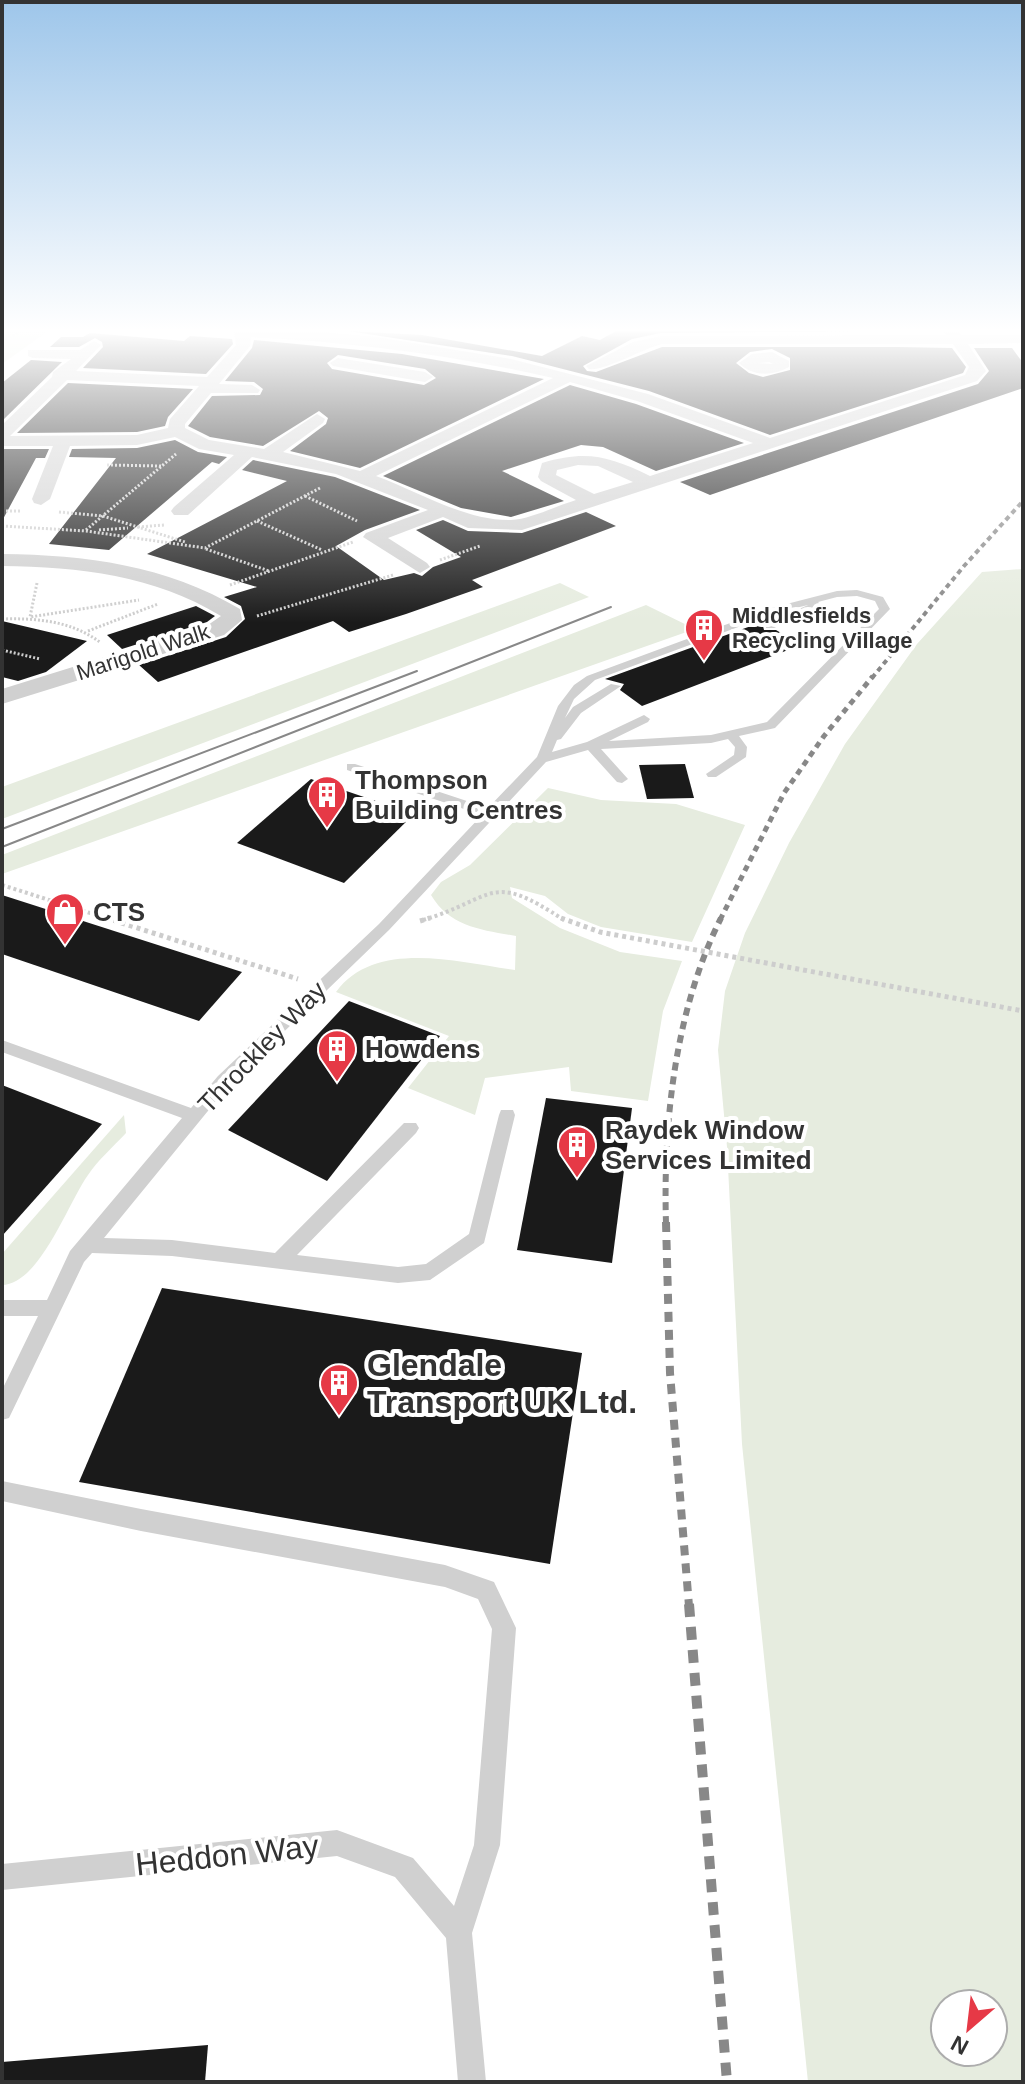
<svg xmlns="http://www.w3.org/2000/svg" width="1025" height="2084" font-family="Arial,sans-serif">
<rect width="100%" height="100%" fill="#fff"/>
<!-- green -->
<g fill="#e6ecdf" fill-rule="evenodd">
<polygon points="7,331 48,331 2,364 2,334"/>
<path d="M1023 569V2082H808L742 1444 727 1147 718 1050 725 991 745 933 789 843 845 744 917 644 982 572ZM945 2004H993V2052H945Z"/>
<polygon points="560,583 589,597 2,819 2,787"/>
<polygon points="646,605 695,629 2,874 2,855"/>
<path d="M548 788 601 800 676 804 745 825 692 942 601 927 568 914 545 896 510 887 512 898 560 928 620 952 682 961 663 1011 648 1101 571 1091 569 1067 485 1078 475 1115 408 1088 449 1036 336 992C376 938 460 963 515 970L516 936C482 930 450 927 431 895L441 882 470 865Z"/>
<path d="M124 1115 126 1133C113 1147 98 1160 88 1175 68 1203 40 1284 2 1285V1254Z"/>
</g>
<!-- building -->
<g fill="#1a1a1a" fill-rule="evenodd">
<path d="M348 331 422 335 542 356 582 336 600 340 616 331H884L661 333 632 339 583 366 587 371 596 372 662 347H899L952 348 966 367 963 373 770 435 649 391 512 356ZM772 349 790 358V370L763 377 749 373 736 363 750 352Z"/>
<polygon points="90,333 184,341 190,336 232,339 233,344 206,374 83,368 103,347 102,342 95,338 79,347 50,347 61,337 83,337"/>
<path d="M254 340 402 354 544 379 360 468 290 451 326 424 328 418 319 411 263 446 210 437 188 426 212 396 260 395 263 389 254 382 225 381 252 348ZM338 355 425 369 436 378 424 385 332 369 327 363Z"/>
<polygon points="974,348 1012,348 1023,363 1023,388 710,495 680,482 978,384 989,371"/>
<polygon points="31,360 62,362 2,421 2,383"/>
<polygon points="68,383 193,389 168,417 165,426 137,432 17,433"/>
<polygon points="570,385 636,404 744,443 656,471 603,447 581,445 502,471 564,501 511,517 461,508 383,476"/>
<polygon points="175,440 198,452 227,457 219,464 212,462 109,550 49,544 116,458 69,457 72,449 137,448"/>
<polygon points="2,449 49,449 45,458 36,458 2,521"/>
<polygon points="253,460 335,477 420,510 365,530 336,546 384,580 414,573 422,576 433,567 461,557 416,530 443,520 468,531 522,533 586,512 616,526 472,580 483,587 406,614 349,632 333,621 158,682 139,665 226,637 245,619 241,606 224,597 257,587 147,554 287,481 242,470"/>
<polygon points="196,606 215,616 207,622 122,649 107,635"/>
<polygon points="2,621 87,641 46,672 18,681 2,677"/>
<polygon points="762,622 764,630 776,630 801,645 642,706 620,690 624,684 605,679"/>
<polygon points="685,764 694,798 647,799 639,765"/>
<polygon points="311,779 414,814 344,883 237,843"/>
<polygon points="2,895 242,972 199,1021 2,954"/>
<polygon points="349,1001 440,1036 327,1181 228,1130"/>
<polygon points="2,1085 102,1124 2,1236"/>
<polygon points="546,1098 632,1108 612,1263 517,1250"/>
<polygon points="162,1288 582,1353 550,1564 79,1482"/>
<polygon points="208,2045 205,2082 2,2082 2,2062"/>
</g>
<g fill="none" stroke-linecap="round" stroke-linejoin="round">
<!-- path-far2 -->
<g stroke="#cdcdcd" stroke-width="3" stroke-dasharray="2 2" stroke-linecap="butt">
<polyline points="2,342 20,331"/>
<polyline points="107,465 161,466"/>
<polyline points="305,496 357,521"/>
<polyline points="2,511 21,511"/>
<polyline points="59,512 103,516 185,542"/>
<polyline points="257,521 322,550"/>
<polyline points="2,526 86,531 205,548 320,488"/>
<polyline points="138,527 164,525"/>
<polyline points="86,530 176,454"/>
<polyline points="99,530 128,528"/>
<polyline points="206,549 269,571"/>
<polyline points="440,560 480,546"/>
<polyline points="37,583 30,617 139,600"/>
<polyline points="230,585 353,542"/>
<polyline points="257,616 393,575"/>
<path d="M2 619C38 618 72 621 101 643"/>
<polyline points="88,631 158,604"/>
<polyline points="2,650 40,659"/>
</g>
<!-- path-far1 -->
<g stroke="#cdcdcd" stroke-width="4" stroke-dasharray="3 3" stroke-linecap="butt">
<polyline points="2,885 112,920"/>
<path d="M423 920C497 898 488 870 564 920"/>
</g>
<!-- path -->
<g stroke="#cdcdcd" stroke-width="5" stroke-dasharray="4 4" stroke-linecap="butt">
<polyline points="106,918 298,979"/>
<polyline points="561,918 600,932 1023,1011"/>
<polyline points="420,921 430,918"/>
</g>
<!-- service -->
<g fill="#d0d0d0" fill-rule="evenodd">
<path d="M857 590 883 597 890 609 775 728 739 736 747 747 746 757 716 777H708L706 774 734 755 735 747 728 739 711 743 601 749 628 779 622 783 617 782 588 750 546 762 389 930 230 1084 104 1238 172 1240 275 1253 404 1123H416L419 1128 416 1133 297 1255 398 1267 426 1264 469 1234 499 1115 501 1110H513L515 1115 484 1243 430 1280 398 1283 172 1256 92 1253 84 1262 9 1418 2 1420V1390L38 1316H2V1300H47L70 1251 182 1118 2 1052V1040L191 1108 218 1076 379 924 482 815 347 770V764H355L488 808 537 757 558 706 574 685 587 676 771 608 837 591ZM857 596 875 601 879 609 767 722 711 735 609 741 648 722 650 719 644 715 587 742 552 752 557 740 561 739 581 713 621 686 611 684 573 707 565 718 574 699 595 680 779 612 808 605 766 624V628H774L820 607 821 605 818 602 837 597Z"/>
<polygon points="2,1481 141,1509 445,1565 494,1582 516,1628 500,1845 472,1933 486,2082 458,2082 446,1938 395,1877 337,1856 2,1890 2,1864 337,1830 413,1858 454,1906 474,1845 492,1629 478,1599 445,1587 141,1531 2,1501"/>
</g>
<!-- minor -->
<g fill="#d0d0d0" fill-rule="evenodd">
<path d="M234 331H313L376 337 511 359 648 394 770 438 965 375 969 367 953 344H662C642 349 603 372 589 369L586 366 633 342 662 336 946 335 944 331H959L961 335H1023V343L968 344 986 371 977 381 522 530 468 528 443 517 388 538 427 563 430 567 420 573 363 537 366 533 428 510 336 474 252 457 188 515H174L171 511 174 507 234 455 199 449 175 437 137 445 70 446 50 499 41 505 34 503 32 499 53 446H2V425L52 377 53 372 71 359 33 358 28 356V350H80L94 341 101 345 76 371 207 377 236 345ZM251 337C353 342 453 355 553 378L360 471 283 452 323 423 325 419 317 414 264 449 209 440 185 428V424L211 393H258L260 390 252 385 219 384 250 346ZM67 380 199 386 170 419 168 428 137 435 10 436ZM570 382 637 401 753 443 650 476C608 456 587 450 542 463L538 477 541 481 576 500C556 506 531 519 511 520 466 521 419 492 376 476ZM578 465 598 466 633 482 594 494 556 475 557 470Z"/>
<path d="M772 352 789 361V367C773 376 753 377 739 363L752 354ZM769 362 773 364 758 363Z"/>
<polygon points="338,358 425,372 433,377 425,382 333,366 330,363"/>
<path d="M2 554C86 555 166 565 240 609L242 620 224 635 2 704V689L208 625 221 616C153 575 80 567 2 566Z"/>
</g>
<!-- tram -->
<g stroke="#888" stroke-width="2">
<polyline points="2,829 417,671"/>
<polyline points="2,847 611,607"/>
</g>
<!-- rail-far4 -->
<polyline stroke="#888" stroke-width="4" stroke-dasharray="5 4" stroke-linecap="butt" points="872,678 964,566 1023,501"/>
<!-- rail-far3 -->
<polyline stroke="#888" stroke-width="5" stroke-dasharray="6 5" stroke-linecap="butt" points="720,920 784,793 824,736 873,676"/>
<!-- rail-far2 -->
<path stroke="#888" stroke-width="6" stroke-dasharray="8 6" stroke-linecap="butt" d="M666 1224C663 1122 675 1010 721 918"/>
<!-- rail-far1 -->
<polyline stroke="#888" stroke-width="8" stroke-dasharray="10 8" stroke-linecap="butt" points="666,1222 670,1373 689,1606"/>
<!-- rail -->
<polyline stroke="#888" stroke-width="10" stroke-dasharray="13 10" stroke-linecap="butt" points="689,1604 727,2082"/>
</g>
<!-- sky -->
<linearGradient id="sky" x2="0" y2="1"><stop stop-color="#9ec6ea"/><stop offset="0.53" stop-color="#fff"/><stop offset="1" stop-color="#fff" stop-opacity="0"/></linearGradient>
<rect width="1025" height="623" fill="url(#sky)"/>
<!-- icons -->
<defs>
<symbol id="building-pin" viewBox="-11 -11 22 30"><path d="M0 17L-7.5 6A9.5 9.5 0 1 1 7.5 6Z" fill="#e63946" stroke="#fff"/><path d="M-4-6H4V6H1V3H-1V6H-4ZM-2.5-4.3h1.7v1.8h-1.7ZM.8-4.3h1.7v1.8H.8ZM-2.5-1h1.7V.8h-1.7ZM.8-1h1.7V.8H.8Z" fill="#fff"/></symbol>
<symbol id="shop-pin" viewBox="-11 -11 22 30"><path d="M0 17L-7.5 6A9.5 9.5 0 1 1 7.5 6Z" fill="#e63946" stroke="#fff"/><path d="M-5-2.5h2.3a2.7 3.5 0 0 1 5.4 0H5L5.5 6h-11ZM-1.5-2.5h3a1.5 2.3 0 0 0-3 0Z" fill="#fff"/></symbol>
</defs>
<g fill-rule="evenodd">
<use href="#building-pin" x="682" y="606" width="44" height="60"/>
<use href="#building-pin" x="305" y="773" width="44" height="60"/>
<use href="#shop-pin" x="43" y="890" width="44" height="60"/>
<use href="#building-pin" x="315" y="1027" width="44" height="60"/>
<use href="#building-pin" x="555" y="1123" width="44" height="60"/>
<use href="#building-pin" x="317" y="1361" width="44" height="60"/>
</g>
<g text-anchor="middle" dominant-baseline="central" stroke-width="8" stroke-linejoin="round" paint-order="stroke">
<!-- far-poi labels -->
<g font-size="22" font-weight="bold" fill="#333" stroke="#fff" text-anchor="start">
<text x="732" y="615">Middlesfields<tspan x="732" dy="25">Recycling Village</tspan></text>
</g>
<!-- far-street labels -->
<g font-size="22" fill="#333" stroke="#fff">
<text transform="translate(143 652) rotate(-18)">Marigold Walk</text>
</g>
<!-- poi labels -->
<g font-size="26" font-weight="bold" fill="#333" stroke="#fff" text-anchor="start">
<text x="355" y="780">Thompson<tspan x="355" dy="30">Building Centres</tspan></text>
<text x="93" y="912">CTS</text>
<text x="365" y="1049">Howdens</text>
<text x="605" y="1130">Raydek Window<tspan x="605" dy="30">Services Limited</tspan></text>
</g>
<!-- street labels -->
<g font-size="26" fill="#333" stroke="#fff">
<text transform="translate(262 1047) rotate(-46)">Throckley Way</text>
</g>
<!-- near-poi labels -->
<g font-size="32" font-weight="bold" fill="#333" stroke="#fff" text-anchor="start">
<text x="367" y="1365">Glendale<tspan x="367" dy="37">Transport UK Ltd.</tspan></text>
</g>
<!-- near-street labels -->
<g font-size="32" fill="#333" stroke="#fff">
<text transform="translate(227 1855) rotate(-6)">Heddon Way</text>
</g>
</g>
<!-- border -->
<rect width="1025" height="2084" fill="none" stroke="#333333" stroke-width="8"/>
<!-- north arrow -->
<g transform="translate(969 2028) rotate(208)"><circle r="38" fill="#ffffff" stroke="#adadad" stroke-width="2"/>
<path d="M0-6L14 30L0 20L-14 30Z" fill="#e63946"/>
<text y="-12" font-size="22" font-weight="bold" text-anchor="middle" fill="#333333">N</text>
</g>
</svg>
